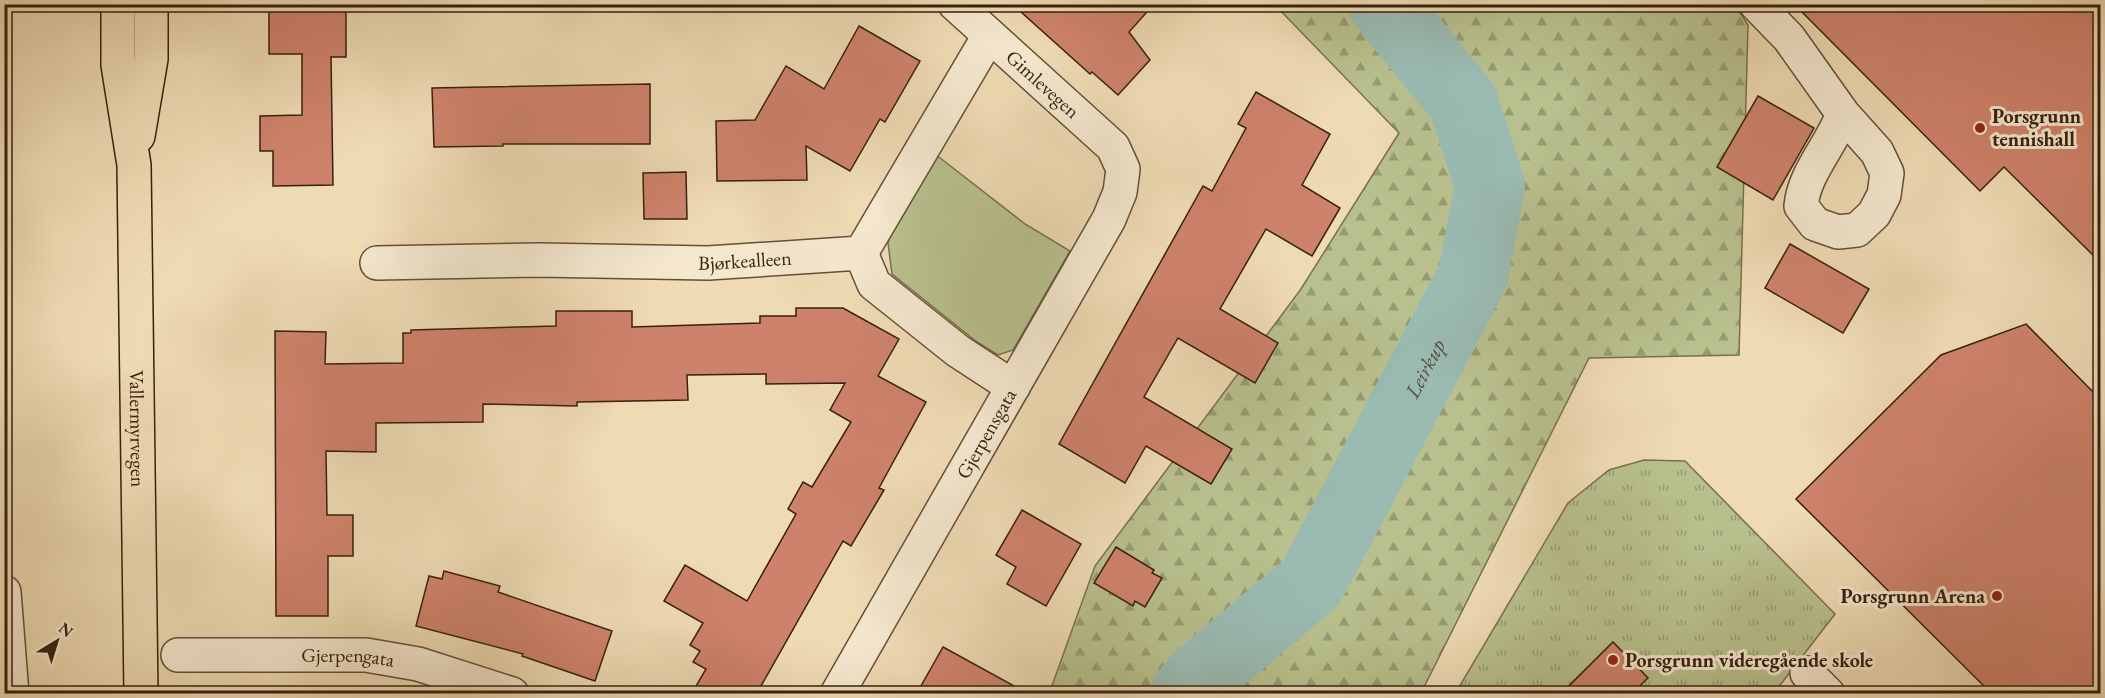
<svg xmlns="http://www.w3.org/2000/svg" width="2105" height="698" font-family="'EB Garamond',serif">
<defs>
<pattern id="grass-tufts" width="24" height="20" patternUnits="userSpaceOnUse" patternTransform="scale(1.5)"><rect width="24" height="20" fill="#b8c08d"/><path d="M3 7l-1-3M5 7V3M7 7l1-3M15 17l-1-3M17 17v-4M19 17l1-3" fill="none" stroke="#969c72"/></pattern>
<pattern id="forest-firs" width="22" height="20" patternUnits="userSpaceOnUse" patternTransform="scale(1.5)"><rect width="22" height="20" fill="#b8c08d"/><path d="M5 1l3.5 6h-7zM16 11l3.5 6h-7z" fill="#969c72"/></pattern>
</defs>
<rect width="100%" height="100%" fill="#eedab3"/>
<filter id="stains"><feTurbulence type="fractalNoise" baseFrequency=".00333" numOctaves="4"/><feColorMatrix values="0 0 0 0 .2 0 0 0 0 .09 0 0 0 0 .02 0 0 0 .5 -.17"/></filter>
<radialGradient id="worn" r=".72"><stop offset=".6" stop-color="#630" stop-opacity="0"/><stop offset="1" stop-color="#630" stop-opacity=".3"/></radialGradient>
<!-- grass -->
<polygon fill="url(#grass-tufts)" stroke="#78704e" stroke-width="1.5" points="1644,460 1685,461 1835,614 1774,693 1632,693 1647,677 1613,642 1561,693 1455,694 1568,503 1609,470"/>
<!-- forest -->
<polygon fill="url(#forest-firs)" stroke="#78704e" stroke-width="1.5" points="1275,5 1735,5 1748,25 1739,355 1589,358 1421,693 1049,694 1095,566 1301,289 1399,133"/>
<!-- park -->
<polygon fill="#b8c08d" stroke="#78704e" stroke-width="1.5" points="935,154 1025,224 1070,251 1013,350 998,355 977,342 892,274 888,243 895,213"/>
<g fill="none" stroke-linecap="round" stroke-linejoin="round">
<!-- river -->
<path stroke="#9abab2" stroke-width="70" id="s1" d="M1185 694 1198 678 1311 583 1473 276 1490 186 1463 102 1383 4"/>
</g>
<!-- building -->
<g fill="#ce826b" stroke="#37210f" stroke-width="1.5">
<polygon points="269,4 320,4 320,11 346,10 346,57 331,57 333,185 273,186 273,151 260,151 260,116 302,115 302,54 269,54"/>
<polygon points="1012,4 1154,4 1129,32 1150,60 1118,95 1092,72 1090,74"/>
<polygon points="1794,4 2100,4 2100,262 2004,167 1980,191"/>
<polygon points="859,26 920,61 885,122 880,119 850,171 806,146 807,180 717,181 716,121 755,120 786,66 824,89"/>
<polygon points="650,84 650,144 503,144 503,146 434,147 432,88"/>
<polygon points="1256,92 1330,134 1302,185 1340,208 1312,256 1266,229 1220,309 1278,343 1255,383 1178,338 1144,397 1232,449 1211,484 1146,446 1125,483 1059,444 1203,186 1212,191 1246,128 1238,124"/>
<polygon points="1758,96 1814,128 1773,200 1717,167"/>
<polygon points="686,172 687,219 644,219 643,173"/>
<polygon points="1790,244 1869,289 1843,333 1765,288"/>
<polygon points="796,308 843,308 899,339 878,376 926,402 879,488 884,490 851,546 843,541 757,693 692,693 706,669 693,662 700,651 690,645 703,623 664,601 685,565 747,601 796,514 788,509 803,482 812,487 851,422 830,410 845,383 766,384 766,374 687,375 688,400 577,402 577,406 483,404 483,422 376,423 376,452 326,451 327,515 353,515 353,556 328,556 328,616 276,616 275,331 326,332 325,364 403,363 403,333 411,333 411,330 556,326 556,311 632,311 632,327 760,323 760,316 796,316"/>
<polygon points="2026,324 2100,399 2100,693 1991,693 1796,499 1941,355"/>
<polygon points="1022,510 1081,544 1046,606 1007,584 1016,567 996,555"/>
<polygon points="1116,547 1154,570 1152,573 1162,578 1145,607 1135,601 1133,606 1094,583"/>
<polygon points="444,571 500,586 498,592 612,631 595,681 522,656 523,654 416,626 429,576 442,579"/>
<polygon points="1613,642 1648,678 1632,693 1562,693"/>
<polygon points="943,647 1027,693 917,693"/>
</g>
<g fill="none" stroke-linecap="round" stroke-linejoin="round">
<defs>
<g id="minor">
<path d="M1756 4 1789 38 1843 114 1877 152 1887 173 1884 195 1874 214 1857 230 1838 232 1815 224 1801 206C1804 173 1831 146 1843 114"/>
<polyline points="861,253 874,284 958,351 1013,387"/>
<path id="s2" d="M377 263 540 260 708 263 861 253 989 36"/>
<polyline points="4,592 12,694"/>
<path id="s3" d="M178 655H366L418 664 512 694"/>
<polyline points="1807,673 1828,694"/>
<path id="s4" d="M837 694 1109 219 1120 192 1123 169 1113 147 955 4"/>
</g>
<g id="major">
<path id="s5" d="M118 4V65L134 165 141 694"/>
<polyline points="138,136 151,59 151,4"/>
</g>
</defs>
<!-- minor casing -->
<use href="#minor" stroke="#654f38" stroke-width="36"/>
<!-- major casing -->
<use href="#major" stroke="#37210f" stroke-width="36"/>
<!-- minor -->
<use href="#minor" stroke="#f4e7ce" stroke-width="33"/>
<!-- major -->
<use href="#major" stroke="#eedab3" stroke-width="33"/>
</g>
<!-- markers -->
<g fill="#8f2418" stroke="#f4e7ce" stroke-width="2">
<circle cx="1980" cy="128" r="6"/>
<circle cx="1997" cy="596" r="6"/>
<circle cx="1613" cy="660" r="6"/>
</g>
<g text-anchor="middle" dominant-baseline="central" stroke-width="6" stroke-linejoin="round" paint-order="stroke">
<!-- street labels -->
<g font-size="20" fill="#37210f" stroke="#f4e7ce">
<text transform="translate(1043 84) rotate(42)">Gimlevegen</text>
<text stroke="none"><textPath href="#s2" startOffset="368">Bjørkealleen</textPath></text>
<text stroke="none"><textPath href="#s5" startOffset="426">Vallermyrvegen</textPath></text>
<text stroke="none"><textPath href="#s4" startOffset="300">Gjerpensgata</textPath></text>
<text stroke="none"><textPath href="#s3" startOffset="170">Gjerpengata</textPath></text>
</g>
<!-- poi labels -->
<g font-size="20" font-weight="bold" fill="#37210f" stroke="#f4e7ce" text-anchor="start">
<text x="1992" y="116">Porsgrunn<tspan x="1992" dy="23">tennishall</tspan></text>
<text x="1985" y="596" text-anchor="end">Porsgrunn Arena</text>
<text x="1625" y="660">Porsgrunn videregående skole</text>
</g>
<!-- water labels -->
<g font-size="21" font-style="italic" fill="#554f40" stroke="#f4e7ce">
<text stroke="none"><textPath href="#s1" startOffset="411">Leirkup</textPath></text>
</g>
</g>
<!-- margin -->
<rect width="2105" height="698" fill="none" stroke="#eedab3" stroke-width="24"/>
<rect x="6" y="6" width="2093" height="686" fill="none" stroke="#37210f" stroke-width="3"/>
<rect x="12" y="12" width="2081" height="674" fill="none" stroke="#37210f" stroke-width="1.5"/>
<!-- north arrow -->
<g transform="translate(57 641) rotate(38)" stroke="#f4e7ce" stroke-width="4.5" paint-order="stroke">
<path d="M0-4.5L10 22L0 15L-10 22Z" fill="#37210f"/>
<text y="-9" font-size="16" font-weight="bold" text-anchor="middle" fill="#37210f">N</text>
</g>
<rect width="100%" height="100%" filter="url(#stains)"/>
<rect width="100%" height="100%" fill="url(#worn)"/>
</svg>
